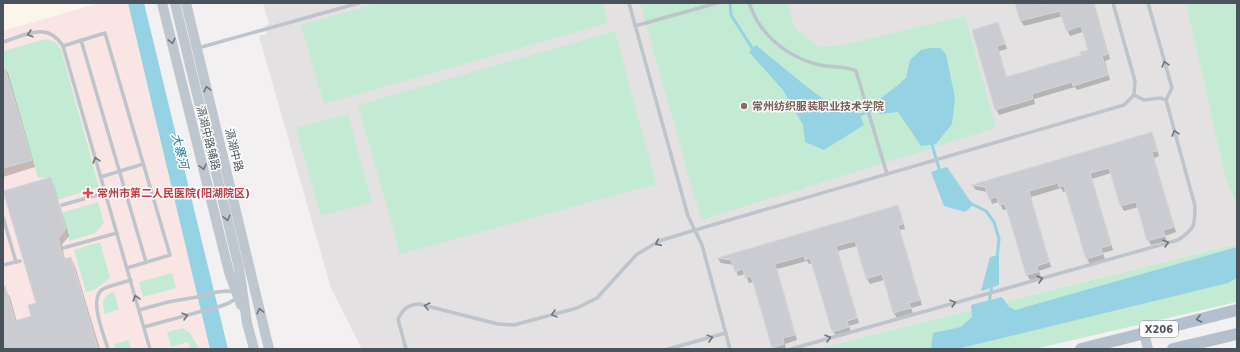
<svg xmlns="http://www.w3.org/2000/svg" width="1240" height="352" font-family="'DejaVu Sans','Noto Sans SC',sans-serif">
<rect width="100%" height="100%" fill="#f2f0f0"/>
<!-- commercial -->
<polygon fill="#faf6ec" points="3,3 100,3 3,31"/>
<!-- education -->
<polygon fill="#e3e1e1" points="263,3 1186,3 1225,177 1237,206 1237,244 817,349 712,349 707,347 699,349 362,349 331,288 259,36 267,34 265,26 269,24"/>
<!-- medical -->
<polygon fill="#f9e6e4" points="100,3 128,3 210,349 3,349 3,31"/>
<!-- green -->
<g fill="#c3ebd3">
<polygon points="378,3 603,3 608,23 324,104 301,25"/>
<polygon points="640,3 788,3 794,27 819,47 843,45 965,16 996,128 701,220"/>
<polygon points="1186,3 1237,3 1237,206 1225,177"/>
<polygon points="615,31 656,184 400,254 358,105"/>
<polygon points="46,39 55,42 61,49 99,187 57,200 51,177 38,178 3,60 3,51"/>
<polygon points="348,114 372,202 321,216 296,128"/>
<polygon points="98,202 104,223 95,233 69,241 61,213"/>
<polygon points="100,242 110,278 94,290 86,292 74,250"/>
<polygon points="1237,244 1237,302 1034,349 817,349"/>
<polygon points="172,273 176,288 143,297 139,282"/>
<path d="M114 292 119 309 105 314C102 303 101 296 114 292Z"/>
<polygon points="183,328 190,333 199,349 190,349 188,342 171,347 167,332"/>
<polygon points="128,340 131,349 116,349 114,344"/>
</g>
<!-- water -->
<g fill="#95d2e3">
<polygon points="128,3 144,3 228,349 210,349"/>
<polygon points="756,45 807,87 829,103 859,113 864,125 824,150 805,142 803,125 783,90 749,52"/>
<polygon points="931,48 940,48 946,54 955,98 952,124 936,144 921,146 898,112 880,114 878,100 898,85 906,78 910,60 921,50"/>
<polygon points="947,167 973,205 965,212 944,206 931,172"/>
<polygon points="1237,247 1237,278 1228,283 957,349 931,349 933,333 961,327 972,317 971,305 1002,297 1009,307 1015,310"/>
<polygon points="999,255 999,285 981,291 990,257"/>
</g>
<!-- shadow -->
<g fill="#0003">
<polygon points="1016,3 1041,3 1041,6 1051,3 1094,3 1110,59 1105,61 1110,80 1077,90 1075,87 1034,99 1035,104 999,115 996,109 997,23 1000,28 1007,49 999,51 1007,78 1082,56 1089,51 1083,32 1070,36 1067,30 1063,16 1024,26 1021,21"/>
<polygon points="3,65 8,73 35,167 3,177"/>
<polygon points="1151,133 1154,138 1159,156 1154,158 1176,232 1165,236 1167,241 1151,245 1148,240 1139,207 1124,211 1121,206 1111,173 1092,179 1113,250 1103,253 1105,259 1090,264 1087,259 1067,191 1063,192 1061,188 1031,197 1051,267 1039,271 1041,277 1030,280 1027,275 1007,209 1003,210 999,202 992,204 988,192 976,190 973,186"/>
<polygon points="50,178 54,185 69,236 62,245 64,256 66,260 71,258 75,266 100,349 3,349 3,290 5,289 10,297 17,322 32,317 37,303"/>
<polygon points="897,206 900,211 905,229 900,230 922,305 911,308 913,313 897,318 894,313 884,280 870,284 867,279 857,246 838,251 859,323 849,326 851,332 836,336 833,331 813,263 809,264 807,261 777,269 797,340 785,344 786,349 773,349 753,282 749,283 745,274 738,276 734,265 721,263 718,259"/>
</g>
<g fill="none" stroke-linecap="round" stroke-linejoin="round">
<!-- stream -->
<g stroke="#95d2e3" stroke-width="3">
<polyline points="730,3 731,15 754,51"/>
<polyline points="856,117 882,105"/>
<polyline points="931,141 940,172"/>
<polyline points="970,203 986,211 994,222 999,239 997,258"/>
<polyline points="989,303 992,285"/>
</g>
</g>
<!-- building -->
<g fill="#cbccd2" stroke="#d5d6db">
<polygon points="1015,3 1040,3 1040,5 1047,3 1093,3 1108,54 1102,56 1108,75 1073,86 1072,82 1032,94 1033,99 995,110 972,30 998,22 1005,44 997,46 1006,77 1081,55 1080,52 1088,50 1081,26 1066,31 1060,11 1020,21"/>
<polygon points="3,68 5,68 32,160 3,168"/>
<polygon points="1152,132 1157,151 1152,152 1174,227 1163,230 1165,236 1147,241 1136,202 1120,206 1109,168 1090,173 1111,245 1101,248 1103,254 1086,259 1064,186 1059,187 1058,183 1029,191 1049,262 1037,266 1038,272 1026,275 1005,204 999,205 997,197 989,199 985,187 971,185"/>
<polygon points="51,177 66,229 58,238 60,246 60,248 64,259 71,257 98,349 3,349 3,286 5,286 15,321 31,316 28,305 36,303 3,191"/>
<polygon points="898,205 903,224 898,225 920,300 909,303 911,308 893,313 882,274 866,279 855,241 836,246 857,318 847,321 849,327 832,332 810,258 805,260 804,256 775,264 795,335 783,338 784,344 772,348 751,276 745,278 743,269 735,272 731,260 717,258"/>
</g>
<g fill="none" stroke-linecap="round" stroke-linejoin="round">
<!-- lane -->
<g stroke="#bdc4cb" stroke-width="3.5">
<polyline points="629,3 688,216 702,245 730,349"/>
<path d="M749 3C752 10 755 19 760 25 773 45 797 60 820 65 832 68 845 65 856 71L887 174"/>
<polyline points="1148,3 1172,88 1166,100"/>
<polyline points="635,26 717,3"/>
<polyline points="81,40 146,262"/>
<path d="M3 42C26 35 47 21 63 46L150 349"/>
<polyline points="63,46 105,33 170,255 127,268"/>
<polyline points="198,48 359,3"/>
<polyline points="101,177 143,164"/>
<polyline points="62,205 105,193"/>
<polyline points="3,217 16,262"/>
<polyline points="63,248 117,233"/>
<polyline points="3,265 20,261"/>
<polyline points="139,310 168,302 197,297 217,292 227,291 235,292"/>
<polyline points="144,327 221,306 229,303 238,297"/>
<path d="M108 349C104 335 88 298 103 289 111 285 122 283 131 280"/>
<path d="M406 349 398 319C403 309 407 305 419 304L498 324 514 325 577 308 597 298 636 255 659 241 695 230 1124 105 1134 95 1135 81 1113 3"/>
<polyline points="668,349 726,333"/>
<path d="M791 349 1178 240C1195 229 1195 225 1195 206L1166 100 1160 98 1144 100 1134 95"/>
</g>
<!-- secondary -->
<g stroke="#bec6cf" stroke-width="10">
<polyline points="162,3 229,272 241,305"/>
<polyline points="175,3 239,268 247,323 254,349"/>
<polyline points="186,3 269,349"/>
<polyline points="1144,333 1148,349"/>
</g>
<!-- primary -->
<g stroke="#b3bfcc" stroke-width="12">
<polyline points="1081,349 1237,310"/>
<polyline points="1173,349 1237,334"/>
</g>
</g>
<!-- one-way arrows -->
<defs><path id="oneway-chevron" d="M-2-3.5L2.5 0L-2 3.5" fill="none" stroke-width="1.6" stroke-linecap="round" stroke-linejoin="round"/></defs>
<g stroke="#6c757d">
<use href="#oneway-chevron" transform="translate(30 34) rotate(164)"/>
<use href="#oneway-chevron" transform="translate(1165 64) rotate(-106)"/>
<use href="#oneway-chevron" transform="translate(1175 133) rotate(-106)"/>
<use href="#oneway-chevron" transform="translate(96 160) rotate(-106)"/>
<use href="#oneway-chevron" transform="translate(658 243) rotate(154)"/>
<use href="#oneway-chevron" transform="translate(1166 243) rotate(-16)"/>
<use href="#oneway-chevron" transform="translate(1040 279) rotate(-16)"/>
<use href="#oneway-chevron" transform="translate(136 298) rotate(-106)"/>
<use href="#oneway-chevron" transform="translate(953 303) rotate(-16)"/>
<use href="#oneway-chevron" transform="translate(427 306) rotate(-166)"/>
<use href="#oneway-chevron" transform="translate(554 314) rotate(165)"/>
<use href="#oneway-chevron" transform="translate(185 316) rotate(-16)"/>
<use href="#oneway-chevron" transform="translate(710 338) rotate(-15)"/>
<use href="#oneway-chevron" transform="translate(828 338) rotate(-16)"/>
</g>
<g stroke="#6d767e">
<use href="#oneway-chevron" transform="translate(172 41) rotate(76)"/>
<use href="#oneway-chevron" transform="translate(207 89) rotate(-104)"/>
<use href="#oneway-chevron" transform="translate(203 167) rotate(76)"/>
<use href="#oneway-chevron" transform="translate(227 218) rotate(76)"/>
<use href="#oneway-chevron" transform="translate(260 311) rotate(-104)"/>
</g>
<use stroke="#646e77" href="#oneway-chevron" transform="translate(1199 319) rotate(166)"/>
<!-- markers -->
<circle fill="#8d6e63" stroke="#fff" stroke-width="1.5" cx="744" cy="106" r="4"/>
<path fill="#e0444e" stroke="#fff" stroke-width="1.5" d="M86 187h4v4h4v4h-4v4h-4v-4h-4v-4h4z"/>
<g text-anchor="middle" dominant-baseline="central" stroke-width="3" stroke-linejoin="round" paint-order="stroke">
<!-- shield labels -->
<rect fill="#fff" stroke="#80878c" stroke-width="1" x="1140" y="321" width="38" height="16" rx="3"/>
<g font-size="10" font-weight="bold" fill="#4a535b">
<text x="1159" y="329">X206</text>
</g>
<!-- education labels -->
<g font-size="11" font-weight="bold" fill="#785e54" stroke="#fff" text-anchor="start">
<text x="752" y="106">常州纺织服装职业技术学院</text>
</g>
<!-- street labels -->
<g font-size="11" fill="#4a535b" stroke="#fff">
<text transform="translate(208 138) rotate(76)">滆湖中路辅路</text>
<text transform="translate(234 150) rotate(76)">滆湖中路</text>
</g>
<!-- health labels -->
<g font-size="11" font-weight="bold" fill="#be3a42" stroke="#fff" text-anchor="start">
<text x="97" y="193">常州市第二人民医院(阳湖院区)</text>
</g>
<!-- water labels -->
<g font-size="12" font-style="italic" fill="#1b809d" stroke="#fff">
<text transform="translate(180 151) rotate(76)">大寨河</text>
</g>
</g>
<!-- border -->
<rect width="1240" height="352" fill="none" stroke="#4a535b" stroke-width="8"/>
</svg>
